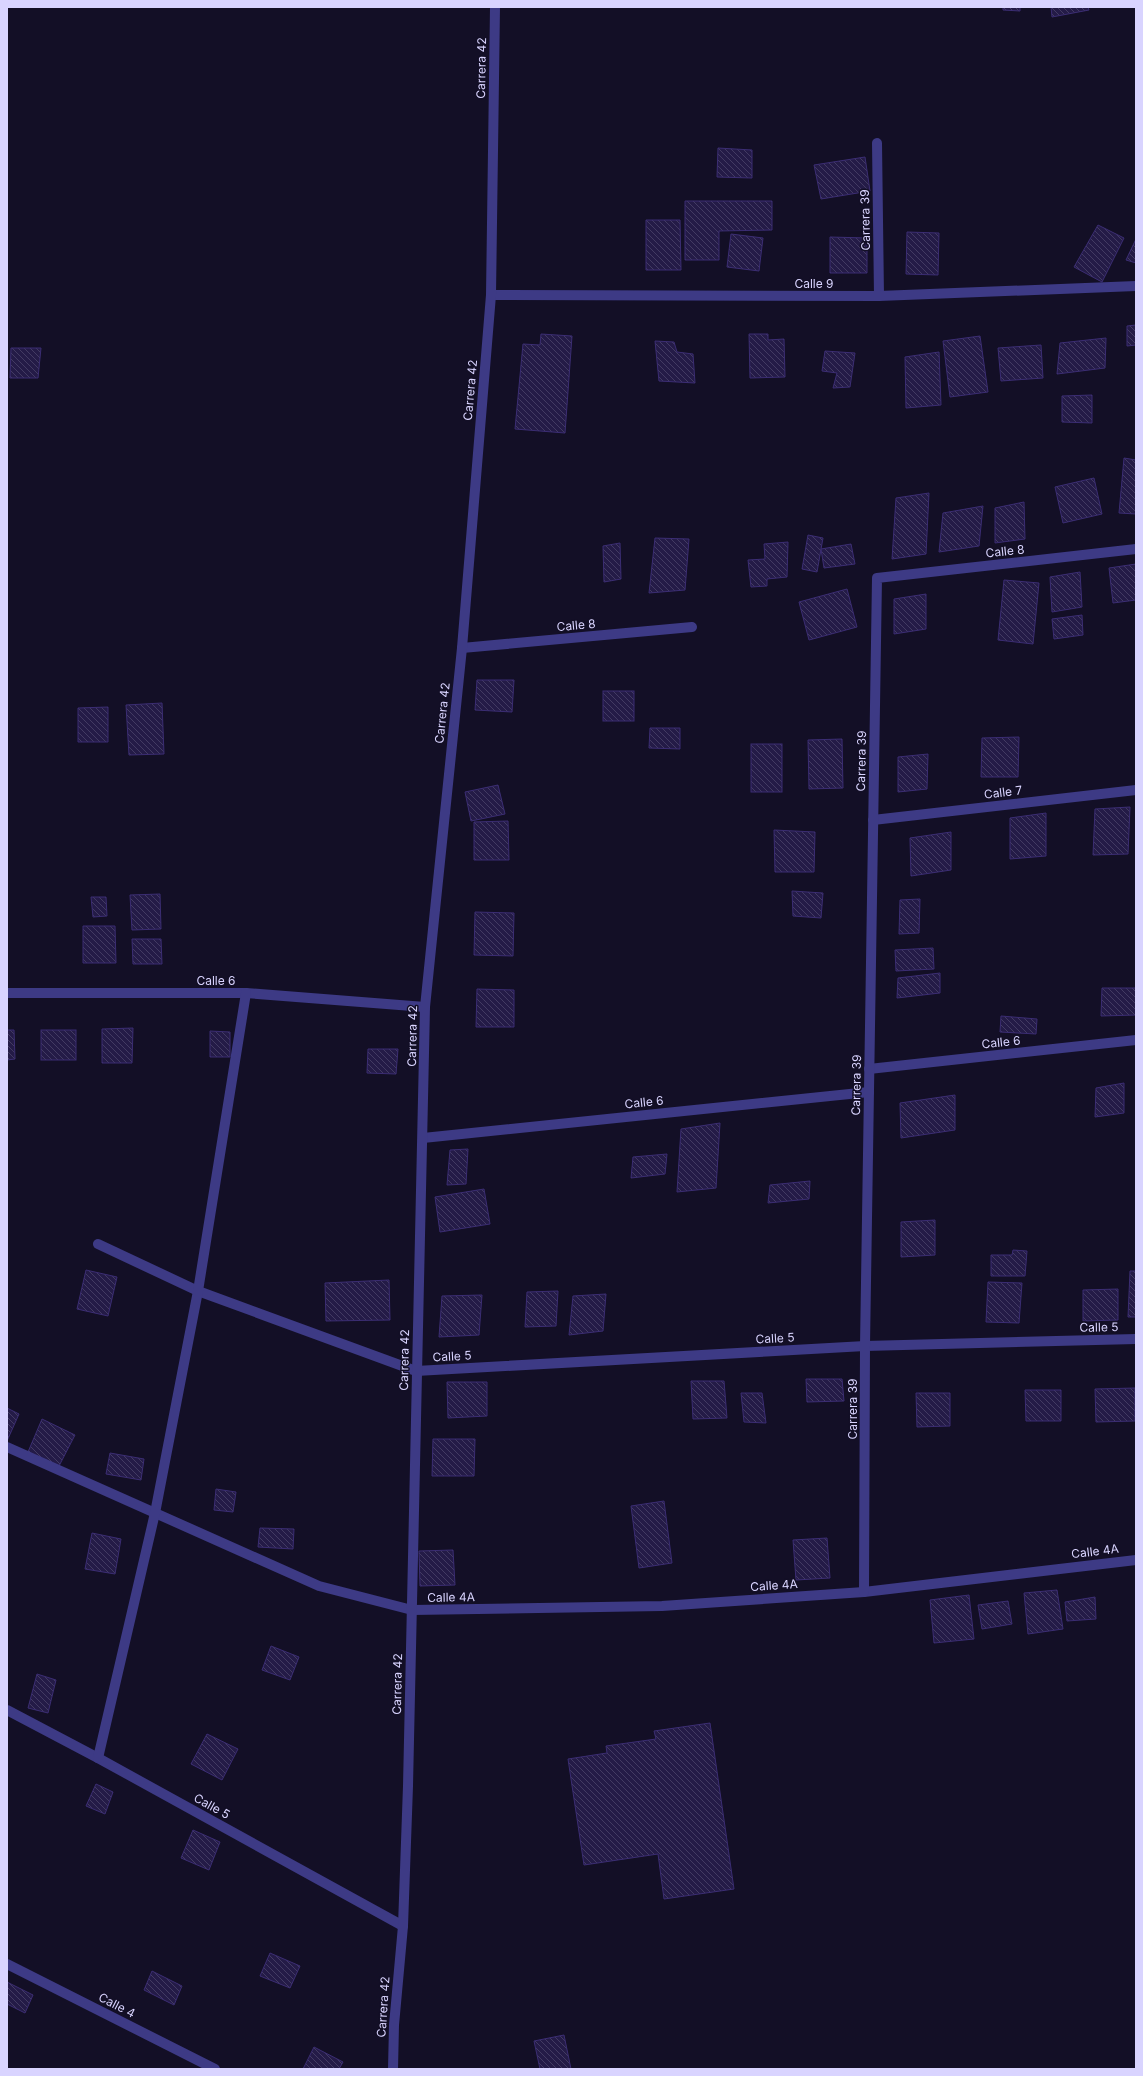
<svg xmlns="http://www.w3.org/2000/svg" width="1143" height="2076" font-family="Inter,sans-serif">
<defs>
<pattern id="building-back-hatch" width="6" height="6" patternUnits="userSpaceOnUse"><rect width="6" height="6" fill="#241b47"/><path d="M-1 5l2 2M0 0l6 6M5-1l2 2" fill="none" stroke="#433b63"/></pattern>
</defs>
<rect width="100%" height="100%" fill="#130f26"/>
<!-- building -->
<g fill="url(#building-back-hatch)" stroke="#3b2d73">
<polygon points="1003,7 1020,7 1020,11 1003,10"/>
<polygon points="1051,7 1088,7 1089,10 1052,17"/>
<polygon points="718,148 752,150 752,178 717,177"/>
<polygon points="865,157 870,191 821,199 814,165"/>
<polygon points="685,201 772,201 772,230 719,231 719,260 685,260"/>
<polygon points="646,220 680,220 681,270 646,270"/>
<polygon points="1098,225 1124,238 1102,282 1074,267"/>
<polygon points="907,232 939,233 938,275 906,274"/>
<polygon points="731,234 763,238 759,271 727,267"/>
<polygon points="830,237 867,238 867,273 830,273"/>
<polygon points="1136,239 1136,263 1126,260"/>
<polygon points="1136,325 1136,345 1127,346 1127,326"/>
<polygon points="541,334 572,336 565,433 515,429 523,344 540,345"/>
<polygon points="749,334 768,334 768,340 784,339 785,377 750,378"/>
<polygon points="980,336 988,392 950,397 943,341"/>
<polygon points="1106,338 1105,368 1057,374 1060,343"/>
<polygon points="655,341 674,342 677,352 693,354 695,383 659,381"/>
<polygon points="1041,345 1043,378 1001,381 998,348"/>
<polygon points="11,348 41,348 38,378 10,378"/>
<polygon points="825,351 855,353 850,387 833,388 837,373 822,371"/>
<polygon points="939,352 941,405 906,408 905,357"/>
<polygon points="1092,395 1092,423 1062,422 1062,396"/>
<polygon points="1124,458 1136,460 1136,514 1119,513"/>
<polygon points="1094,478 1102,514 1063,523 1055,487"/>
<polygon points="929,493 926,554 892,559 896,498"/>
<polygon points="1024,502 1025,539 995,543 995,508"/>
<polygon points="983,506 979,546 939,552 943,513"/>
<polygon points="808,535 823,538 817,572 802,569"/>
<polygon points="655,538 689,539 685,590 649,593"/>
<polygon points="788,542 787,577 767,579 767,586 751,587 748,560 765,559 764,544"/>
<polygon points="620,543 621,579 604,582 603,546"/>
<polygon points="851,544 855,564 824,568 821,549"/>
<polygon points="1136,564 1136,600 1113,603 1109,568"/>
<polygon points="1080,572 1082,607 1052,612 1050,577"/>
<polygon points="1004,580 1039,583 1033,644 998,640"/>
<polygon points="847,589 857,627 809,640 799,602"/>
<polygon points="926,594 926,629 894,634 894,599"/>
<polygon points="1082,615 1083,635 1054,639 1052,619"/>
<polygon points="477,680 514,680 512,712 475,710"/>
<rect x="603" y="691" width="31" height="30"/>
<polygon points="162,703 164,754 129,755 126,705"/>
<polygon points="108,707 108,742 78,742 78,708"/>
<polygon points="650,728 680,728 680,749 649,748"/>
<polygon points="1019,737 1018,777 981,777 982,738"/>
<polygon points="842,739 843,788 809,789 808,740"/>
<rect x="751" y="744" width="31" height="48"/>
<polygon points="928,754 927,789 898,792 898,757"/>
<polygon points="498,785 505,814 471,821 465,792"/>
<polygon points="1130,807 1128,854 1093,855 1095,809"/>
<polygon points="1046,813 1046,856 1010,859 1010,818"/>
<polygon points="508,821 509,860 474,860 474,822"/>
<polygon points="774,830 815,832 814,872 775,872"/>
<polygon points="951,832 951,870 911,876 910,838"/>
<polygon points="792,891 823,893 821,918 793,916"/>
<polygon points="160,894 161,929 132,930 130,895"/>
<polygon points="91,897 106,897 107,916 93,917"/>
<polygon points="920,899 919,933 899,934 900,900"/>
<polygon points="475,912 514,913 513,956 474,955"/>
<polygon points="83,926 115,926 116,963 83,963"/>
<polygon points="132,939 161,939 162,964 133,964"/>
<polygon points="933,948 934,969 896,971 895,950"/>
<polygon points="940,973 940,993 897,998 898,978"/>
<polygon points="1102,988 1136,988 1136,1015 1101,1016"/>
<polygon points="477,989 514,990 514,1027 476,1027"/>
<polygon points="1001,1016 1037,1019 1036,1034 1000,1032"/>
<polygon points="133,1028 132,1063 102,1063 102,1029"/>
<polygon points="7,1030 14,1030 15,1059 7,1060"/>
<rect x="41" y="1030" width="35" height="30"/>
<polygon points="210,1031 230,1032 230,1057 210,1057"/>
<polygon points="368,1049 398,1049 396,1074 367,1073"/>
<polygon points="1124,1083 1124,1113 1095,1117 1096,1088"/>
<polygon points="955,1095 955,1130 901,1138 900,1103"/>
<polygon points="720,1123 716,1188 677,1192 681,1129"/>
<polygon points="468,1149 466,1184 447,1185 450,1150"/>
<polygon points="667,1154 665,1174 631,1178 633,1157"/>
<polygon points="810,1181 809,1199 768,1203 770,1185"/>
<polygon points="484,1189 490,1224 440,1232 435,1197"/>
<polygon points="935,1220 935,1255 901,1257 901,1222"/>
<polygon points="1013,1250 1027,1251 1025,1276 991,1276 991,1255 1012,1255"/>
<polygon points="86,1270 117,1277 108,1316 77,1309"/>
<polygon points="1130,1271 1136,1271 1136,1317 1128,1317"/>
<polygon points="389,1280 390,1320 326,1321 325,1283"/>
<polygon points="988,1282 1022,1283 1019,1323 986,1322"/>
<polygon points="1118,1289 1118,1320 1083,1321 1083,1290"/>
<polygon points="558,1291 556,1326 525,1327 527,1292"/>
<polygon points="606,1294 603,1331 569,1335 573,1296"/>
<polygon points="482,1295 479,1335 439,1337 442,1296"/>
<polygon points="806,1379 842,1379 844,1401 807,1402"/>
<polygon points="691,1381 724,1381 727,1418 693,1419"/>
<polygon points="447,1382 487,1382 487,1416 448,1418"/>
<polygon points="1135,1388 1135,1421 1096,1422 1095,1389"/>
<polygon points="1025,1390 1061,1390 1061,1421 1026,1421"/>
<polygon points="741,1393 762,1393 766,1423 744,1422"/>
<polygon points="916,1393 950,1393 950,1426 917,1427"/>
<polygon points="7,1408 19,1414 7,1441"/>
<polygon points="42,1419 75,1435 59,1466 28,1452"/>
<polygon points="433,1439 475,1439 474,1476 432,1476"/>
<polygon points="110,1453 144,1459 141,1480 106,1474"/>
<polygon points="216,1489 236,1492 233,1512 214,1510"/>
<polygon points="664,1501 672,1563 639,1568 631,1506"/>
<polygon points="260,1528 294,1529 293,1549 258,1547"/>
<polygon points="92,1533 121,1539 115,1574 85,1569"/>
<polygon points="827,1538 830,1578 796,1580 793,1540"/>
<polygon points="453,1550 455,1585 420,1586 419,1551"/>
<polygon points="1057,1590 1063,1629 1028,1634 1024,1593"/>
<polygon points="969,1595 974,1639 934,1643 930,1600"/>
<polygon points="1095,1597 1096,1619 1067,1621 1065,1602"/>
<polygon points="1008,1601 1012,1624 982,1629 978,1605"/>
<polygon points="271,1646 299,1657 290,1680 262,1670"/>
<polygon points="37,1674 56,1680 48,1713 28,1708"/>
<polygon points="710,1723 734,1889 664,1899 658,1854 584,1865 568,1759 607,1753 606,1746 656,1739 654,1731"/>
<polygon points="207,1734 238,1749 222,1780 191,1764"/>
<polygon points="96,1784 113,1792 105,1814 86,1806"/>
<polygon points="193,1830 220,1842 209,1870 181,1858"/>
<polygon points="270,1953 300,1966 290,1988 260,1976"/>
<polygon points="152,1971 182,1986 174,2005 144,1990"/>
<polygon points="7,1982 33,1995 25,2013 7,2004"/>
<polygon points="564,2035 571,2069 540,2069 534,2041"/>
<polygon points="314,2047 343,2062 339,2069 303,2069"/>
</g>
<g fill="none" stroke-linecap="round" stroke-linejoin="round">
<!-- minor -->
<g stroke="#3d3a85" stroke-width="10">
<polyline points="877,143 879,296"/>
<polyline points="491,295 879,296 1136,286"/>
<polyline points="462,648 692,627"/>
<polyline points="873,820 1136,790"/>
<polyline points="7,993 246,993 425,1007"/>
<polyline points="869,1069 1136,1040"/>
<polyline points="423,1138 869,1092"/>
<polyline points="98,1244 198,1291 416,1371 865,1346 1136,1339"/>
<polyline points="7,1447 319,1586 412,1610 662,1606 864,1592 1136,1560"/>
<polyline points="864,1592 865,1346 877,578 1136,549"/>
<polyline points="7,1710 98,1758 403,1926"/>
<polyline points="98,1758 155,1513 198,1291 246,993"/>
<polyline points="7,1964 215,2069"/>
<polyline points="393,2069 394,2025 403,1926 408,1786 425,1007 462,648 491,295 495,7"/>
</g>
</g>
<g text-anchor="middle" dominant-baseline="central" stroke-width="3" stroke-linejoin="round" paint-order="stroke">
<!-- street labels -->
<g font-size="12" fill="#d9d4ff" stroke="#130f26">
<text transform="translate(481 68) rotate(-89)">Carrera 42</text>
<text transform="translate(865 220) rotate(-91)">Carrera 39</text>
<text x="814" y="283">Calle 9</text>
<text transform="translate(470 390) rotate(-85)">Carrera 42</text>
<text transform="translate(1005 551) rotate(-6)">Calle 8</text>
<text transform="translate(576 625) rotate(-5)">Calle 8</text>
<text transform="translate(442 713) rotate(-84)">Carrera 42</text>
<text transform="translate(861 761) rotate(-89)">Carrera 39</text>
<text transform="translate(1003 792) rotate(-7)">Calle 7</text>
<text x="216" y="980">Calle 6</text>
<text transform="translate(412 1036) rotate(-89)">Carrera 42</text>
<text transform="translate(1001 1042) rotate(-6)">Calle 6</text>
<text transform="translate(856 1085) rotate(-89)">Carrera 39</text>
<text transform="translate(644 1102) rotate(-6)">Calle 6</text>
<text transform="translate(1099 1327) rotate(-1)">Calle 5</text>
<text transform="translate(775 1338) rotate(-3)">Calle 5</text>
<text transform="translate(452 1356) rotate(-3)">Calle 5</text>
<text transform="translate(404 1360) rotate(-89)">Carrera 42</text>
<text transform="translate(852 1409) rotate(-90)">Carrera 39</text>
<text transform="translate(1095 1551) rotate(-7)">Calle 4A</text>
<text transform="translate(774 1585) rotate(-4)">Calle 4A</text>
<text transform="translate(451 1597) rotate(-1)">Calle 4A</text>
<text transform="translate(397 1684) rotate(-89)">Carrera 42</text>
<text transform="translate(212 1806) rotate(29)">Calle 5</text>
<text transform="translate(117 2005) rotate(27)">Calle 4</text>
<text transform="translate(383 2007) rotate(-86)">Carrera 42</text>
</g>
</g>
<!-- border -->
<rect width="1143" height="2076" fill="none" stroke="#d9d4ff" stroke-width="16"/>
</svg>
